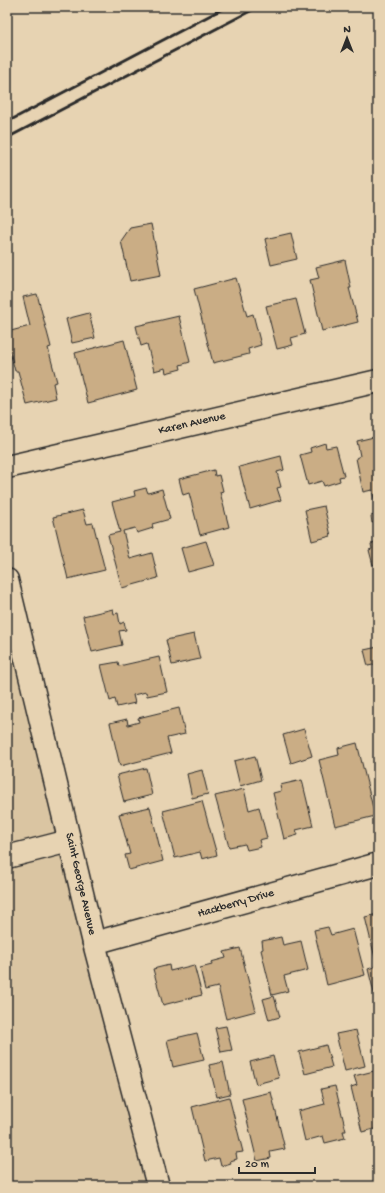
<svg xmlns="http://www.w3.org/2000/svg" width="385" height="1193" font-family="'Gochi Hand',sans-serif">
<rect width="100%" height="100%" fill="#e7d3b2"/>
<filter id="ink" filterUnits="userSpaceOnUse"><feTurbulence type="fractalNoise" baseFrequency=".025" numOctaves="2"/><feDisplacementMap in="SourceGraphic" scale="8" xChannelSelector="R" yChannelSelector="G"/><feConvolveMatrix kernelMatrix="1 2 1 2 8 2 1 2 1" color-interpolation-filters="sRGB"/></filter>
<g filter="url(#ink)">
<!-- built -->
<polygon fill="#dac5a2" points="7,629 145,1186 7,1186"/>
<!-- building -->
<g fill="#caad85" stroke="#2b2b2b">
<polygon points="151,224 161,275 130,281 121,241 130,228"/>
<polygon points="291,233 297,259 271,265 265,239"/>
<polygon points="345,260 351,288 349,288 358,322 322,331 310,280 319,278 316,267"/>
<polygon points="236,278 247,316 253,314 261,345 248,349 249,354 213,363 194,289"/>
<polygon points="37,294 51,347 48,348 57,382 53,383 56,398 27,405 18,371 15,371 7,340 7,332 30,326 23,297"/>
<polygon points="296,299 305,334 291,338 293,345 277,349 266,306"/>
<polygon points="89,313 95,338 72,343 66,319"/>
<polygon points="179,316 190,362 180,365 181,369 166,373 165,368 154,371 147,344 141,346 136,326"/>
<polygon points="124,340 137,390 88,403 75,353"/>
<polygon points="378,436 378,502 375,503 372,490 363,492 356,458 360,456 357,441"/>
<polygon points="325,443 326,448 336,446 344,476 339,477 340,481 324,486 322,481 308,485 300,455 311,452 310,448"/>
<polygon points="281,456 284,470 277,472 281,487 277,488 281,500 250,509 239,467"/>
<polygon points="214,470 215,476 219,475 223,491 220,492 229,527 200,535 189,493 183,495 179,479"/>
<polygon points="146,488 148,493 162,489 170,519 152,524 153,528 137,533 135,528 123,531 130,559 152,553 158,578 122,588 108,535 120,532 112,502 135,496 134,491"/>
<polygon points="324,506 331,536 312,541 305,510"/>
<polygon points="83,510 87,524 93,523 105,570 68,579 53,517"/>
<polygon points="378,514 378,521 372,523 371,516"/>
<polygon points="206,541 214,565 188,572 181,548"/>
<polygon points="378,542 378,566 377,564 373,565 369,550 372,549 371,544"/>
<polygon points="113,609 114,614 118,613 120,624 124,622 126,630 119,631 122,645 92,652 83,616"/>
<polygon points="194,634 200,659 172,665 166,640"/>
<polygon points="378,647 378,664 368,666 364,650"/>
<polygon points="159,657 167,692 147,696 146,692 133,695 135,703 117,707 115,699 110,701 101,665 118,662 119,666"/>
<polygon points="179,708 185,734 167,738 171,753 120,766 110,723 127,719 128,725 139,722 138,718"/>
<polygon points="304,729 312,756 291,763 283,735"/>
<polygon points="357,743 375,816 335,826 319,760 339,755 338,748"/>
<polygon points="255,756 261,780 240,786 234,761"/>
<polygon points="146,768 152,795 124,802 117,775"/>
<polygon points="202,770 208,794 192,798 187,774"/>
<polygon points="302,780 313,826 296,830 298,835 284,839 273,793 281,791 280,785"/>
<polygon points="244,789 249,810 259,807 267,838 259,840 261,847 247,850 245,844 229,847 215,796"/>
<polygon points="202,801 217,855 202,859 200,852 175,858 163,811"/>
<polygon points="150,807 163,861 129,870 125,855 130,854 119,814"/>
<polygon points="378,914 378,1009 368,969 377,966 365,917"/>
<polygon points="328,927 331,935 353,929 365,975 327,985 314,930"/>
<polygon points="281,937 283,945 301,941 308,970 284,976 288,991 272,995 261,950 263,949 262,941"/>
<polygon points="240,948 256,1011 226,1019 218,987 205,990 200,968 212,965 211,962 226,958 224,952"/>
<polygon points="169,965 170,971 194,965 202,995 163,1005 153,969"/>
<polygon points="274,996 280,1017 269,1020 263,999"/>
<polygon points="226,1026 232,1050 221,1052 215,1028"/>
<polygon points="356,1030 365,1066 345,1071 336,1034"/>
<polygon points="197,1033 204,1060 173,1067 167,1040"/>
<polygon points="326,1045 332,1067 305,1074 299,1052"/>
<polygon points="273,1056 279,1078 256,1084 250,1062"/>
<polygon points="223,1062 230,1094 217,1097 209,1065"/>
<polygon points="378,1070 378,1121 376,1122 378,1128 362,1132 351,1087 357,1085 354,1076"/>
<polygon points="335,1086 346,1131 343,1131 345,1138 325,1143 323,1136 305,1141 298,1111 325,1104 321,1089"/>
<polygon points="271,1092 285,1149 270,1152 271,1158 257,1161 242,1099"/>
<polygon points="229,1097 243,1152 236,1153 237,1159 230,1161 231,1163 221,1166 219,1158 205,1161 192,1107"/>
</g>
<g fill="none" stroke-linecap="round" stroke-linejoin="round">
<defs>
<g id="minor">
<polyline points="7,467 378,381"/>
<polyline points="7,580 94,943 158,1186"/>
<polyline points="7,857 69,841"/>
<polyline points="94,943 378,864"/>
</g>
</defs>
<!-- minor casing -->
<use href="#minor" stroke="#2b2b2b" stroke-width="25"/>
<!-- minor -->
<use href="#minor" stroke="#e7d3b2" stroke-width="22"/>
<!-- rail -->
<g stroke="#2b2b2b" stroke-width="3">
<polyline points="7,122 226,7"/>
<polyline points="7,138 258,7"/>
</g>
</g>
</g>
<g text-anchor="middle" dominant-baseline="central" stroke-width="3" stroke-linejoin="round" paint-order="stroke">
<!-- street labels -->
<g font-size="12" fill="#2b2b2b" stroke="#e7d3b2">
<text transform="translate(192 424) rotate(-13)">Karen Avenue</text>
<text transform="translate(80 884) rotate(77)">Saint George Avenue</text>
<text transform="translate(236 904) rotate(-16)">Hackberry Drive</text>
</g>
</g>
<!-- margin -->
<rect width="385" height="1193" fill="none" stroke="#e7d3b2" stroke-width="24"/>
<rect x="12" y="12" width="361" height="1169" fill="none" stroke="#2b2b2b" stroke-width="1.5" filter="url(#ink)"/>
<!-- north arrow -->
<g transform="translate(347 38)" stroke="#e7d3b2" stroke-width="3" paint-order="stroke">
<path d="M0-3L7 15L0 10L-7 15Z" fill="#2b2b2b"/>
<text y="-6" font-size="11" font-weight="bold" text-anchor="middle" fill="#2b2b2b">N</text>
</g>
<!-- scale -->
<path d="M239 1167v6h76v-6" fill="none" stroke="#2b2b2b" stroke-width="2"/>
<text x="245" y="1167" font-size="12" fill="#2b2b2b" stroke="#e7d3b2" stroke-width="3" paint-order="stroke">20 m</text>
</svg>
